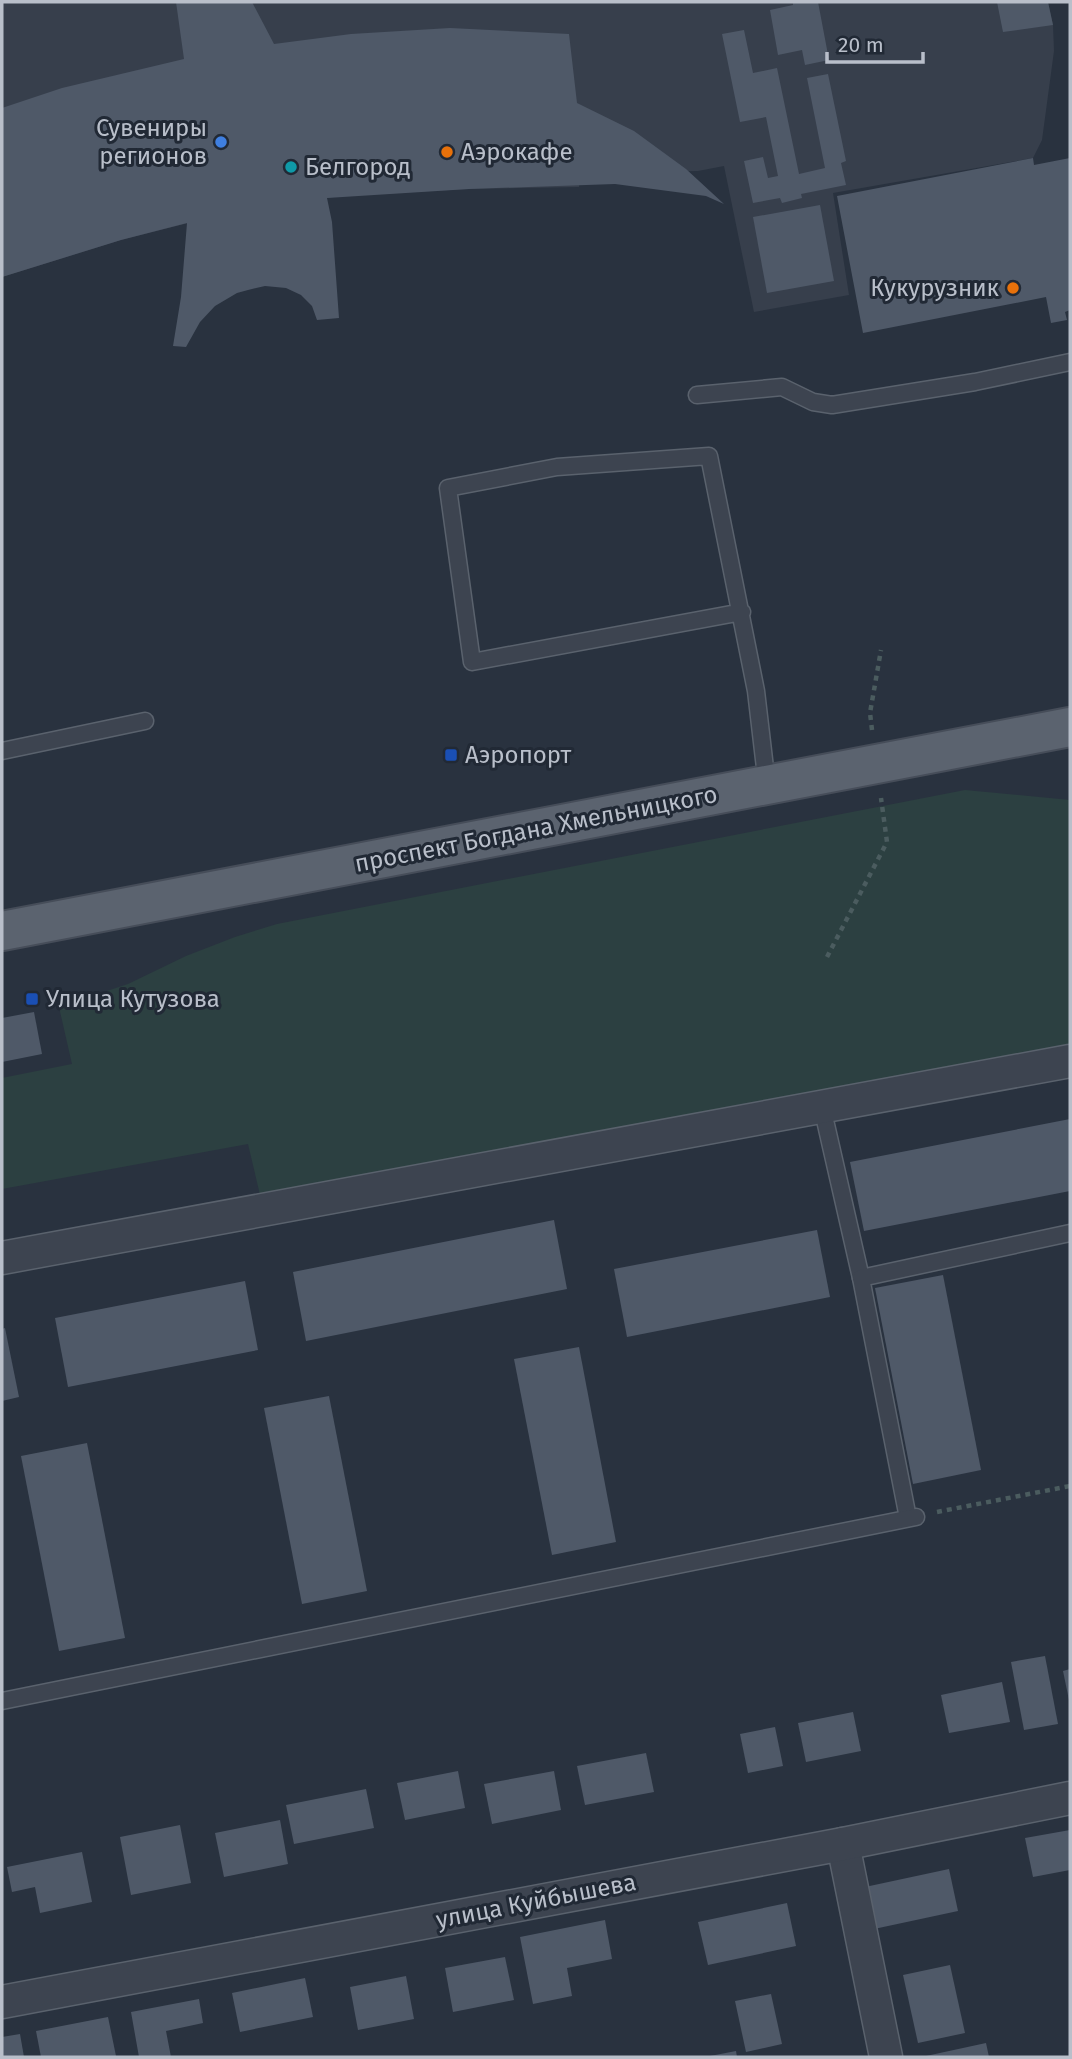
<svg xmlns="http://www.w3.org/2000/svg" width="1072" height="2059" font-family="'Fira Sans',sans-serif">
<rect width="100%" height="100%" fill="#29323f"/>
<!-- airport -->
<polygon fill="#373f4c" points="2,2 1048,2 1053,25 1054,51 1042,140 1033,158 833,193 849,295 754,312 724,166 698,171 651,172 582,147 579,187 469,189 340,196 220,215 121,240 2,277"/>
<!-- green -->
<polygon fill="#2c4041" points="965,790 1070,800 1070,1044 261,1199 248,1144 2,1189 2,1078 72,1064 59,1007 128,984 186,956 235,937 277,924"/>
<!-- building -->
<g fill="#4f5968">
<polygon points="176,2 252,2 274,44 351,34 450,28 569,34 577,103 634,131 686,169 724,204 706,196 615,184 469,189 327,198 332,222 339,318 317,320 312,306 301,295 286,288 265,286 248,290 237,293 215,306 200,322 186,347 173,346 181,297 187,223 121,240 2,277 2,108 62,88 184,59"/>
<polygon points="793,2 818,2 829,60 805,65 802,50 778,55 770,10 793,5"/>
<polygon points="997,2 1048,2 1053,25 1003,32"/>
<polygon points="744,30 753,73 777,68 799,174 825,168 807,78 828,74 846,161 841,163 846,185 801,194 802,198 782,203 780,198 753,203 744,161 763,157 768,178 778,176 766,117 740,122 722,34"/>
<polygon points="1033,158 1034,165 1070,158 1070,310 1065,312 1067,320 1051,323 1046,297 863,333 837,196"/>
<polygon points="820,205 834,281 767,293 753,217"/>
<polygon points="34,1012 42,1054 2,1062 2,1018"/>
<polygon points="1070,1119 1070,1191 864,1231 850,1162"/>
<polygon points="554,1220 567,1289 306,1341 293,1272"/>
<polygon points="817,1230 830,1297 627,1337 614,1269"/>
<polygon points="943,1275 981,1470 913,1484 875,1288"/>
<polygon points="245,1281 258,1350 68,1387 55,1318"/>
<polygon points="5,1328 19,1397 2,1401 2,1329"/>
<polygon points="579,1347 616,1542 552,1555 514,1359"/>
<polygon points="329,1396 367,1591 302,1604 264,1408"/>
<polygon points="87,1443 125,1638 59,1651 21,1456"/>
<polygon points="1045,1656 1058,1724 1024,1730 1011,1662"/>
<polygon points="1070,1669 1070,1700 1069,1700 1063,1671"/>
<polygon points="1002,1682 1010,1722 949,1733 941,1695"/>
<polygon points="853,1712 861,1751 806,1762 798,1723"/>
<polygon points="775,1727 783,1766 748,1773 740,1734"/>
<polygon points="646,1753 654,1792 585,1805 577,1766"/>
<polygon points="458,1771 465,1808 405,1820 397,1783"/>
<polygon points="554,1771 561,1810 492,1824 484,1784"/>
<polygon points="366,1789 374,1828 294,1844 286,1805"/>
<polygon points="280,1820 288,1864 224,1877 215,1833"/>
<polygon points="180,1825 191,1883 131,1895 120,1837"/>
<polygon points="1070,1830 1070,1870 1033,1877 1025,1838"/>
<polygon points="82,1852 92,1902 40,1913 35,1887 12,1892 7,1867"/>
<polygon points="949,1869 958,1911 874,1929 865,1887"/>
<polygon points="787,1903 796,1946 708,1965 698,1922"/>
<polygon points="605,1920 612,1959 567,1968 572,1996 533,2004 520,1937"/>
<polygon points="505,1957 514,2000 453,2012 445,1968"/>
<polygon points="950,1965 965,2033 918,2043 903,1975"/>
<polygon points="406,1976 414,2019 358,2030 350,1987"/>
<polygon points="305,1978 313,2017 240,2032 232,1993"/>
<polygon points="771,1994 782,2044 746,2052 735,2001"/>
<polygon points="199,1999 203,2023 166,2031 171,2057 139,2057 131,2012"/>
<polygon points="108,2017 116,2056 41,2057 36,2031"/>
<polygon points="20,2034 24,2057 2,2057 2,2037"/>
<polygon points="986,2043 989,2057 926,2057 926,2056"/>
<polygon points="736,2051 737,2057 710,2057 710,2056"/>
</g>
<g fill="none" stroke-linecap="round" stroke-linejoin="round">
<defs>
<g id="service">
<polyline points="697,395 782,387 813,402 832,405 975,382 1070,362"/>
<polyline points="742,612 472,662 448,488 557,467 709,456 756,691 767,785"/>
<polyline points="2,751 145,721"/>
<polyline points="822,1107 861,1278"/>
<polyline points="908,1518 861,1278 1070,1233"/>
<polyline points="2,1701 916,1517"/>
</g>
<g id="minor">
<polyline points="2,1258 1070,1061"/>
<polyline points="843,1844 886,2057"/>
<polyline points="2,2002 843,1844 1070,1798"/>
</g>
<polyline id="primary" points="2,931 1070,727"/>
</defs>
<!-- service casing -->
<use href="#service" stroke="#5a626d" stroke-width="19"/>
<!-- minor casing -->
<use href="#minor" stroke="#5a626d" stroke-width="35"/>
<!-- primary casing -->
<use href="#primary" stroke="#464d59" stroke-width="42"/>
<!-- path -->
<g stroke="#4b5c5f" stroke-width="4.5" stroke-dasharray="5 5" stroke-linecap="butt">
<polyline points="872,730 870,713 881,650"/>
<polyline points="827,957 887,842 881,798"/>
<polyline points="937,1512 1070,1486"/>
</g>
<!-- service -->
<use href="#service" stroke="#3d4450" stroke-width="16"/>
<!-- minor -->
<use href="#minor" stroke="#3d4450" stroke-width="32"/>
<!-- primary -->
<use href="#primary" stroke="#5b636f" stroke-width="38"/>
</g>
<!-- markers -->
<circle fill="#3f7fe0" stroke="#212935" stroke-width="2.5" cx="221" cy="142" r="7"/>
<g fill="#e8710a" stroke="#212935" stroke-width="2.5">
<circle cx="447" cy="152" r="7"/>
<circle cx="1013" cy="288" r="7"/>
</g>
<circle fill="#0f9aa8" stroke="#212935" stroke-width="2.5" cx="291" cy="167" r="7"/>
<g fill="#1a4fb4" stroke="#212935" stroke-width="2.5">
<rect x="444" y="748" width="14" height="14" rx="3.5"/>
<rect x="25" y="992" width="14" height="14" rx="3.5"/>
</g>
<g text-anchor="middle" dominant-baseline="central" stroke-width="6" stroke-linejoin="round" paint-order="stroke">
<!-- poi labels -->
<g font-size="24" fill="#b9bfca" stroke="#212935" text-anchor="start">
<text x="207" y="128" text-anchor="end">Сувениры<tspan x="207" dy="28">регионов</tspan></text>
<text x="461" y="152">Аэрокафе</text>
<text x="305" y="167">Белгород</text>
<text x="999" y="288" text-anchor="end">Кукурузник</text>
<text x="465" y="755">Аэропорт</text>
<text x="46" y="999">Улица Кутузова</text>
</g>
<!-- street labels -->
<g font-size="24" fill="#b9bfca" stroke="#212935">
<text transform="translate(536 829) rotate(-11)">проспект Богдана Хмельницкого</text>
<text transform="translate(536 1901) rotate(-11)">улица Куйбышева</text>
</g>
</g>
<!-- border -->
<rect width="1072" height="2059" fill="none" stroke="#b9bfca" stroke-width="7"/>
<!-- scale -->
<path d="M827 52v10h96v-10" fill="none" stroke="#b9bfca" stroke-width="3.5"/>
<text x="838" y="52" font-size="21" fill="#b9bfca" stroke="#212935" stroke-width="5" paint-order="stroke">20 m</text>
</svg>
